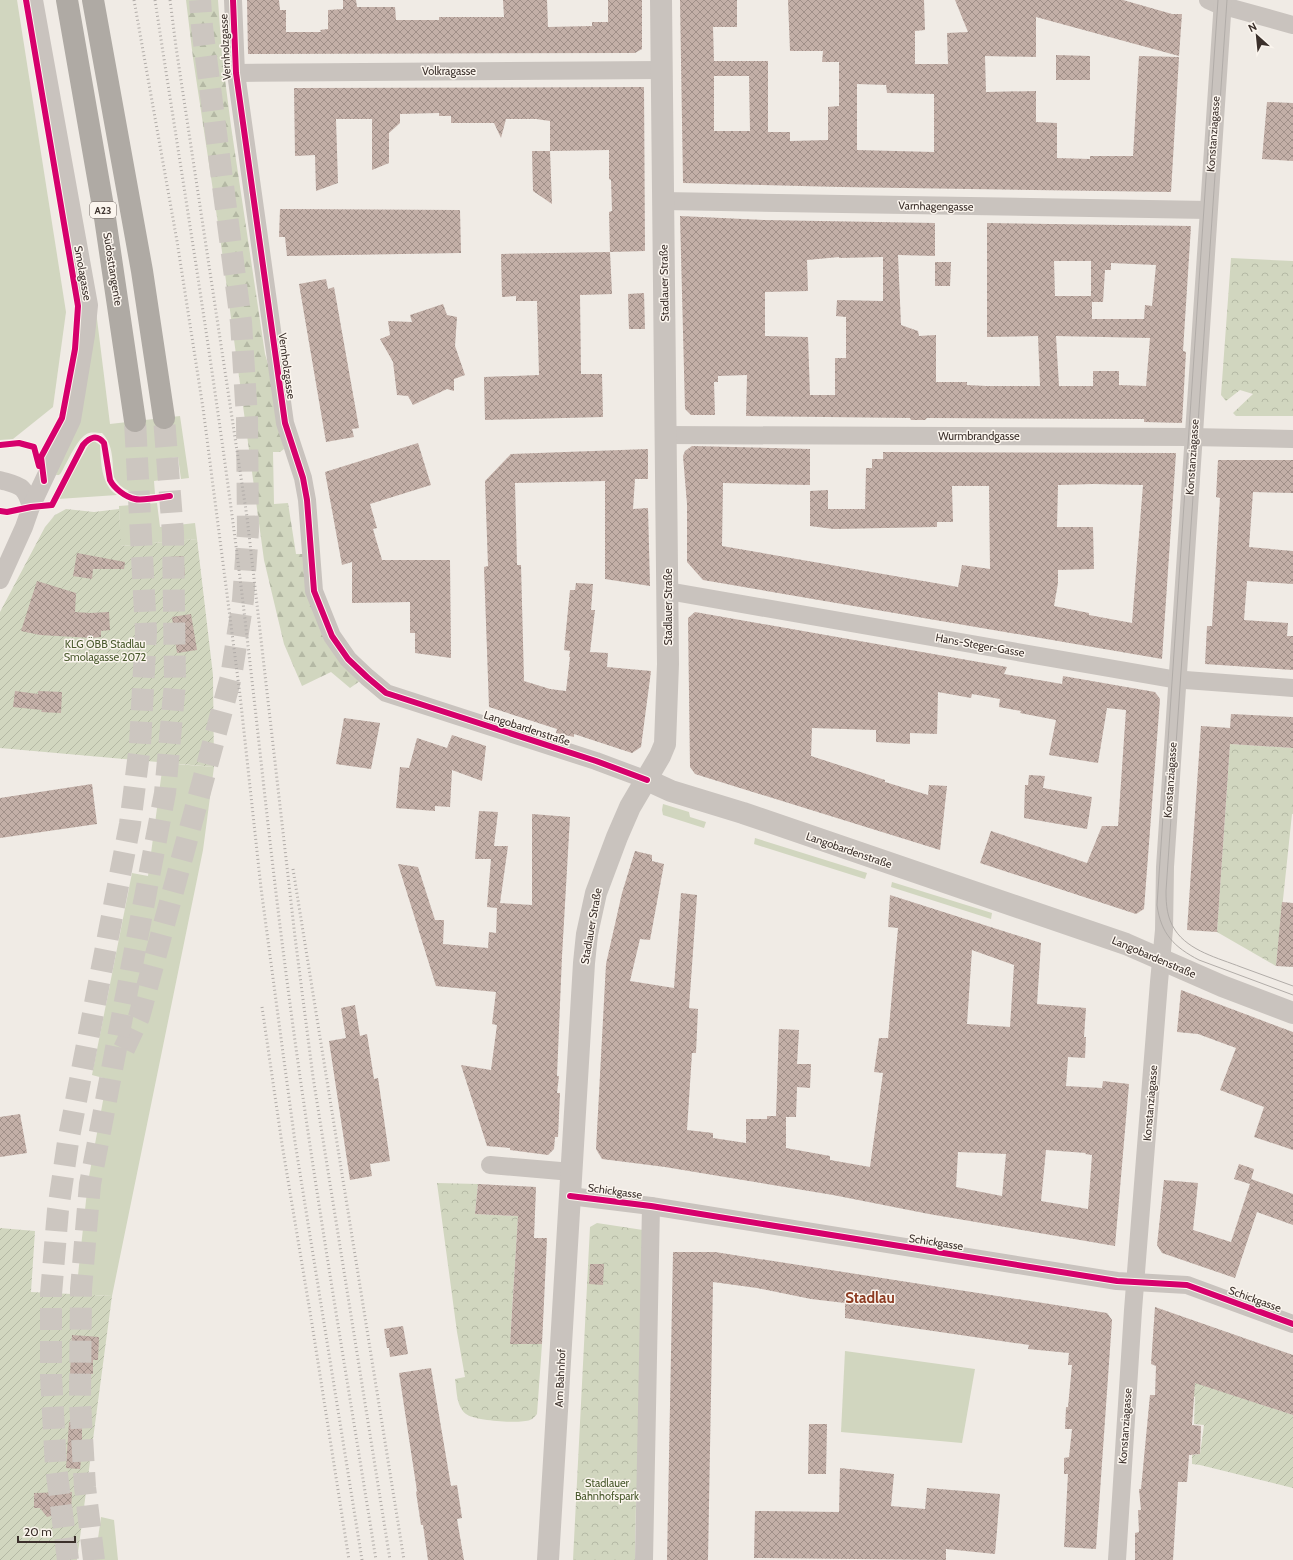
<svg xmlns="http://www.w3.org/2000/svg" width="1293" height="1560" font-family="Cabin,sans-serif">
<defs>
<pattern id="forest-firs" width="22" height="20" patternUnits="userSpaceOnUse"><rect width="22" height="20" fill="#d1d6bf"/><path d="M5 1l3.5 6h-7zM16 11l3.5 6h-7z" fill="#b4b8a4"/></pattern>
<pattern id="park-crowns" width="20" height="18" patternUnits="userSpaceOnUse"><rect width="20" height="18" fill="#d1d6bf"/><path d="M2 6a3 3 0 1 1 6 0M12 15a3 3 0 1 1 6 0" fill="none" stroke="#b4b8a4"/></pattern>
<pattern id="garden-furrows" width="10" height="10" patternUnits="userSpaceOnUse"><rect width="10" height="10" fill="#d1d6bf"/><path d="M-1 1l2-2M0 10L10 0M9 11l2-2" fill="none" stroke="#b4b8a4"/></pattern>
<pattern id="building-cross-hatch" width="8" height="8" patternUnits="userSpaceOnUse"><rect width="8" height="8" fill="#c3afa7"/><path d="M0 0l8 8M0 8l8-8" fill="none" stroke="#a08f88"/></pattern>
</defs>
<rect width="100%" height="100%" fill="#f0ebe5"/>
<!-- grass -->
<g fill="#d1d6bf">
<polygon points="0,0 17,0 66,312 53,407 13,439 0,440"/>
<path d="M96 311 110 424 180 416 189 478 181 479 178 457 171 458 174 478 154 481 155 494C139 494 123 494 114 477 112 462 114 445 102 433 98 433 93 432 89 433 78 436 67 463 61 473L59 475H56Z"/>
<path d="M94 441 100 445C101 462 101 485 117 495L58 499 89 444Z"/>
<polygon points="157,503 160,527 195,523 197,539 120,546 119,506"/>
<polygon points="163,763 214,767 203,850 112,1296 76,1294 88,1182 107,1079 92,1075 132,873 148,876"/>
<polygon points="663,804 689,812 690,817 706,822 704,828 663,815 662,810"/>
<polygon points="755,838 867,873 865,879 754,844"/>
<polygon points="892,882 992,913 991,919 891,887"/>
<polygon points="845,1351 975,1369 962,1443 841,1432"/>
<polygon points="101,1517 114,1520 118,1560 95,1560"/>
</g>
<!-- forest -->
<polygon fill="url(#forest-firs)" points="186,0 218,0 222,56 231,126 265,354 271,374 284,449 280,452 273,452 274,504 288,503 296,554 304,554 360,681 350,688 331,672 302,686 284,644 264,560 261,538 220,237 193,58"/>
<!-- park -->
<g fill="url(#park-crowns)">
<polygon points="1231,258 1293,261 1293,416 1236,416 1233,413 1253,394 1240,390 1226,401 1221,395"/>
<polygon points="1230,744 1293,748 1293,814 1292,814 1276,966 1217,932"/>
<path d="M437 1183 478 1184 475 1214 518 1216 510 1344H542L537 1414C535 1416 533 1419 530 1420 520 1424 475 1421 466 1414 456 1406 457 1391 455 1379L465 1377 457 1332Z"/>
<polygon points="597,1223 643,1230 638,1499 636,1500 635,1560 573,1560 590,1227"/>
</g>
<!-- garden -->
<g fill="url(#garden-furrows)">
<polygon points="66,509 94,512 119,509 121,546 197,539 213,675 214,767 0,748 0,612 45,527 55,515"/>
<polygon points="0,1228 35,1231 31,1292 112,1296 77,1560 0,1560"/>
<polygon points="1185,1379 1293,1415 1293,1488 1200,1465 1192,1464 1192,1455 1200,1454 1204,1425 1194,1424 1195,1397 1183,1395"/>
</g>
<!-- building -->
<g fill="url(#building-cross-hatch)" fill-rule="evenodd">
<polygon points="247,0 279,0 280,10 286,10 286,32 321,32 320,30 328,29 328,10 343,9 343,0 356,0 357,7 395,7 396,20 439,20 439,17 504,17 503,0 547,0 548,27 592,26 592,22 608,22 608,0 642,0 642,49 635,53 248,54"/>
<path d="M680 0H737V27H713L714 61H768V132H790V141L828 140V107L839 106V62H822L823 51H790L788 0H924L925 30 915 31V64H948L947 33 968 32 955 0H1123L1172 14H1182L1179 56 1036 17V57L985 56 986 92 1036 91V122L1057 123V158L1090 159V156H1133L1139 56 1179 57 1171 192 840 187 683 183ZM714 76H749L750 131H714ZM857 84 886 85 887 93 934 94V152L857 150Z"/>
<polygon points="1056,55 1090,56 1090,80 1056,80"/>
<polygon points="644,87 645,251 610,252 609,212 612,211 611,180 609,179 609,150 550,151 552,204 533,191 532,151 550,151 550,121 536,119 506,119 501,138 494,123 451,123 451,116 439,116 439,113 400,114 400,123 389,133 389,163 372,170 372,119 336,119 338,183 316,191 315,155 295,156 294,88"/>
<polygon points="1267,102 1293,103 1293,161 1262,159"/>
<polygon points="280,209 460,210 461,253 287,256 285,237 279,237"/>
<path d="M680 216 764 220 935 223V256L898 255 901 325 918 331 919 336 936 335V382H967V385L986 386H1040L1038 336 987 337V223L1191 226 1183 351 1186 352 1182 423 1144 422V419L927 418 925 420H911L910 418 746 416 747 375 718 376V382H714L715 415H691L685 409ZM839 257V258L883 257V301L837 300 836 316 846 317V358H835V395H810L808 337 765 336V292L808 291 807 260ZM1054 261H1091V296H1055ZM1111 263 1156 265 1152 306 1145 305 1144 319H1092V302H1103L1105 270H1111ZM1056 336 1150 338 1146 386 1119 385V371H1093V386H1059Z"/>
<polygon points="610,252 612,294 580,295 581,374 602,374 603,417 485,420 484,377 539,375 537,301 516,301 516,296 502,297 501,254"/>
<polygon points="935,262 951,262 950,286 935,286"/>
<polygon points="326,279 328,289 334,287 359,428 352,429 354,437 326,442 299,284"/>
<polygon points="644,293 645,329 629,329 628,294"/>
<polygon points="443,304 447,315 457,317 455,346 465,375 454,379 454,391 447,389 413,405 408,396 397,395 393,362 380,339 390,335 388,321 412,322 410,315"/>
<polygon points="418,443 431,485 370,504 377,528 373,529 382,560 450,560 451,658 415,653 415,633 410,633 410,602 352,603 352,562 342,565 325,472"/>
<path d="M692 446 810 449V485L723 483 722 546 958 587 962 565 990 569 989 486H952L953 522H937V527L834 529 810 526V491L828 490V509H865L866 468H872V459H883V452L1176 453 1162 659 703 580 687 562V504L683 456 685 451ZM1093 484 1143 485 1132 623 1089 615V613L1054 606 1058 583V570L1094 569 1093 527H1057L1058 485Z"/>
<polygon points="648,449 648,479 635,479 633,509 648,508 650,586 605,579 605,481 515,483 517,565 521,565 524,681 550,689 566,691 570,657 569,657 570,651 564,650 570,590 575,590 576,583 593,584 591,610 595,610 590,652 608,653 607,667 651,671 641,747 632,753 574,734 574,737 556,733 557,729 489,707 484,567 488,566 485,481 511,454"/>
<polygon points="1218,460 1293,460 1293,493 1253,492 1249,547 1293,551 1293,584 1247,581 1244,620 1288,623 1287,636 1293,636 1293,670 1205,664 1207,626 1212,626 1220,498 1216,497"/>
<polygon points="77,553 125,562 124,569 93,569 92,579 73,576"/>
<polygon points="183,556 185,575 169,577 168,557"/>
<polygon points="37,581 76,593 75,612 90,613 109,612 110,630 101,631 101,637 92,638 40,635 21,631"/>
<polygon points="695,612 1007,667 1004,674 1062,684 1063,676 1155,692 1160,699 1144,909 1136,914 980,863 991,831 1087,863 1102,826 1118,826 1126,710 1107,708 1098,763 1049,755 1056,720 1020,713 1021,711 999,707 1000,699 972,694 971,698 938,692 937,734 910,733 910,744 876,742 876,730 812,728 811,756 885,780 885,782 928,795 929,785 947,786 940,850 695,774 690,767 688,618"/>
<polygon points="191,614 197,650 177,653 172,617"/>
<polygon points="15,691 38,694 38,691 62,692 61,713 41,712 42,710 13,707"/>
<polygon points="1231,714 1293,717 1293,748 1230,744 1217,932 1187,930 1201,726 1230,728"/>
<polygon points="344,718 380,723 371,769 336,764"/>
<polygon points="452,735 486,746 482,781 452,770 450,807 435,806 435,811 396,808 400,767 409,768 417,738 447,748"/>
<polygon points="1029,775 1045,776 1043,788 1092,797 1087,829 1024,818 1025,785 1028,785"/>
<polygon points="92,784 97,824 0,838 0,798"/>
<polygon points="479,811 498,812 494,846 508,846 500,903 532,905 532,814 570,817 562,956 557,1076 559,1076 557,1093 560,1093 558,1137 555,1137 554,1149 548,1155 510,1150 510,1148 487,1146 461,1065 491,1070 497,1025 492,1024 496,992 436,986 398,864 418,867 435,920 444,920 443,944 488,948 489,932 496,933 497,908 487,907 491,859 475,859"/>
<path d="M635 851 652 855V861L664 864 650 940 640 939 630 981 674 988 681 893 697 895 689 1008 698 1009 696 1053H692L687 1130 713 1133V1138L746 1143V1119H767V1116H776L779 1029 799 1030 797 1064H811L810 1088 797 1087 796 1117H784H786V1148L830 1156V1160L870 1167 883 1073 874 1072 879 1038H888L898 928 888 927 890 895 1041 943 1037 1004 1086 1008 1084 1037H1086L1085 1058 1068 1057 1066 1086 1102 1088 1103 1081 1129 1084 1115 1246 929 1214 833 1195 665 1167 602 1159 596 1149 606 964 622 893ZM972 950 1014 965 1010 1027 967 1024ZM1046 1150 1086 1153 1085 1154 1092 1155 1088 1209 1041 1201ZM958 1152 1006 1154 1002 1196 956 1187Z"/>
<polygon points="1282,902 1293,903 1293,967 1276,966"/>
<polygon points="1181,990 1293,1032 1293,1150 1254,1137 1264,1107 1220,1090 1236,1048 1198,1034 1177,1032"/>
<polygon points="355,1005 360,1036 367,1034 374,1079 378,1078 390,1161 370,1164 372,1176 350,1180 329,1041 346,1038 341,1008"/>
<polygon points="20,1114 27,1153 0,1157 0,1117"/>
<polygon points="1239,1164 1254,1169 1251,1180 1251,1179 1293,1194 1293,1225 1257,1212 1235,1278 1162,1253 1157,1245 1164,1180 1198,1183 1193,1230 1231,1242 1250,1184 1234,1179"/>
<polygon points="478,1184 536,1187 534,1238 547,1238 542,1344 510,1344 518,1216 475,1214"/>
<polygon points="673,1252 715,1252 1107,1313 1112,1320 1096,1549 1064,1547 1068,1474 1064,1474 1064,1458 1069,1457 1072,1429 1065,1429 1066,1407 1068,1407 1072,1365 1068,1365 1069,1353 1028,1349 1029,1345 845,1318 845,1303 811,1299 757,1288 713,1282 708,1560 667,1560"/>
<polygon points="590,1264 604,1264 603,1285 589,1284"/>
<polygon points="1155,1307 1293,1355 1293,1415 1195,1383 1192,1425 1201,1426 1200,1454 1189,1455 1187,1482 1178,1482 1173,1560 1135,1560 1135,1533 1139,1532 1138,1510 1141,1510 1139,1489 1141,1489 1150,1395 1155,1395 1156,1366 1151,1364"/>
<polygon points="403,1326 408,1354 390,1357 389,1348 387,1348 384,1329"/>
<polygon points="72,1335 99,1337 98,1360 93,1360 93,1374 70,1374"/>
<polygon points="431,1368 451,1486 457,1485 462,1518 457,1519 464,1560 428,1560 423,1525 421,1525 416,1492 417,1491 399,1373"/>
<polygon points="69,1422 82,1423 82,1444 86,1444 85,1459 81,1459 80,1469 66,1468"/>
<polygon points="809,1424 827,1424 826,1474 808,1474"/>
<polygon points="840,1468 894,1474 891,1506 925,1509 927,1488 1000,1494 995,1554 946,1549 946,1560 754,1558 755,1511 839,1512"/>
<polygon points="72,1492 71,1511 47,1517 40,1508 34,1508 34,1493"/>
</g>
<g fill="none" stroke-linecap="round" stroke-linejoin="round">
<!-- motorway-tunnel -->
<g stroke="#ccc6c0" stroke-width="22" stroke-dasharray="22 11" stroke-linecap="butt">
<polyline points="124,1049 139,1017 231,677 243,600 248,531 247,418 241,322 202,27 200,0"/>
<polyline points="68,1560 56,1467 51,1376 51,1294 58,1210 68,1142 130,824 140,745 146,632 135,421"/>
<polyline points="94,1560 85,1487 80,1402 81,1289 90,1184 165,793 175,683 173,533 164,418"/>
</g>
<!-- minor -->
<g stroke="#c9c3be" stroke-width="18">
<polyline points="233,0 236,73 285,423 303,478 307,500 314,591 332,636 348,659 367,677 386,693 596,761 647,780"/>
<polyline points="1208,0 1217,4 1293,25"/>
<polyline points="236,73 662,70"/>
<polyline points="663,201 1208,210"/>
<polyline points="665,435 1189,437 1293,439"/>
<path d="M0 480C20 486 25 485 31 507"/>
<polyline points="0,580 24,527 31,507 72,420 86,335 89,305 34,0"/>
<polyline points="668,591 1172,679 1293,688"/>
<polyline points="490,1165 572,1172"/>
<polyline points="570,1196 651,1206 1117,1281 1187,1285 1293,1324"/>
<polyline points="644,1560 651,1206"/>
<polyline points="1117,1560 1133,1310 1159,982 1164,930 1165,867 1223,0"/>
</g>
<!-- tertiary -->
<g stroke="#c9c3be" stroke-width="22">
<polyline points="647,780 671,791 743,813 1126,944 1222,986 1293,1013"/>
<polyline points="548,1560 584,963 587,934 596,893 617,837 630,807 660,756 665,744 668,664 661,0"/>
</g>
<!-- motorway -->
<g stroke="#afaaa4" stroke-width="22">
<polyline points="67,0 105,218 135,421"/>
<polyline points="93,0 142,271 164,418"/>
</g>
<!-- tram -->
<g stroke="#b1aca8" stroke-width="1">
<path d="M1218 0 1157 905C1161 934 1174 947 1199 960L1293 995"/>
<path d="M1227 0 1166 891C1166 905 1167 918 1175 930 1189 951 1218 958 1241 967 1258 973 1276 980 1293 986"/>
</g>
<!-- rail -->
<g stroke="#b1aca8" stroke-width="3" stroke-dasharray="1 3" stroke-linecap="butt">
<polyline points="134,0 177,241 203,408 240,695 261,888 283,1053 295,1142 362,1560"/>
<path d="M155 0C180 164 207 328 229 493 251 653 265 813 286 973 311 1169 345 1365 376 1560"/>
<polyline points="170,0 176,47 247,517 295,937 313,1077 390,1560"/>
<polyline points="293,869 404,1560"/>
<polyline points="262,1007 282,1144 312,1324 349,1560"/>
</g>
<defs>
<g id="cycleway">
<polyline points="26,0 78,306 75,349 62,418 41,457 44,481"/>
<polyline points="233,0 236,73 285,423 303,478 307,500 314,591 332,636 348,659 367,677 386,693 596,761 647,780"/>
<polyline points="0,445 19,443 34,447 39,466"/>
<path d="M0 511 7 512 31 507 52 505 83 445C90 437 97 434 104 443L110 480C114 488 125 497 135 499 142 501 162 497 170 496"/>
<polyline points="570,1196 651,1206 1117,1281 1187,1285 1293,1324"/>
</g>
</defs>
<!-- cycleway casing -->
<use href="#cycleway" stroke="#fbf5ee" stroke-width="8"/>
<!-- cycleway -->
<use href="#cycleway" stroke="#d6006c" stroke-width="6"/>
</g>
<g text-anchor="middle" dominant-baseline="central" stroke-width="3" stroke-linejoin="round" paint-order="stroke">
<!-- shield labels -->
<rect fill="#fbf5ee" stroke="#756b66" stroke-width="1" x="90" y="202" width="26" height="16" rx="3"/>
<g font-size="10" font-weight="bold" fill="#3b302b">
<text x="103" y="210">A23</text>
</g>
<!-- street labels -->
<g font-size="11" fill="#3b302b" stroke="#fbf5ee">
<text transform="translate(225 47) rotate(-93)">Vernholzgasse</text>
<text x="449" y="71">Volkragasse</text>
<text transform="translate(1213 134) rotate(-86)">Konstanziagasse</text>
<text transform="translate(936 206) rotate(1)">Varnhagengasse</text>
<text transform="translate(113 269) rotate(81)">Südosttangente</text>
<text transform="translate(83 273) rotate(80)">Smolagasse</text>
<text transform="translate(664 283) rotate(-91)">Stadlauer Straße</text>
<text transform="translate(287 366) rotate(82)">Vernholzgasse</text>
<text x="979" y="436">Wurmbrandgasse</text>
<text transform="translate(1192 457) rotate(-86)">Konstanziagasse</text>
<text transform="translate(668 607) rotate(-90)">Stadlauer Straße</text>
<text transform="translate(980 645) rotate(10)">Hans-Steger-Gasse</text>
<text transform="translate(527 728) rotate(18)">Langobardenstraße</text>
<text transform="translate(1170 780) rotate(-86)">Konstanziagasse</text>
<text transform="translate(849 850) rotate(19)">Langobardenstraße</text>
<text transform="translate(591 926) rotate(-80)">Stadlauer Straße</text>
<text transform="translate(1154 957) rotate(23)">Langobardenstraße</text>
<text transform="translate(1150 1103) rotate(-85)">Konstanziagasse</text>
<text transform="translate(615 1191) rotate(8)">Schickgasse</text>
<text transform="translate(936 1242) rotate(9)">Schickgasse</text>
<text transform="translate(1255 1299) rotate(20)">Schickgasse</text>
<text transform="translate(560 1378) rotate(-87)">Am Bahnhof</text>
<text transform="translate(1125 1426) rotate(-86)">Konstanziagasse</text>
</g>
<!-- park labels -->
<g font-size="11" fill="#4a5a2e" stroke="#fbf5ee">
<text x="105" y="644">KLG ÖBB Stadlau<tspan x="105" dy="13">Smolagasse 2072</tspan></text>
<text x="607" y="1483">Stadlauer<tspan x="607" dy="13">Bahnhofspark</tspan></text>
</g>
<!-- district labels -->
<g font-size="15" font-weight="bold" fill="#8c3b22" stroke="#fbf5ee">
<text x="870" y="1298">Stadlau</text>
</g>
</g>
<!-- north arrow -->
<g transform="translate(1257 36) rotate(333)" stroke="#fbf5ee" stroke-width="3" paint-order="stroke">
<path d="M0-3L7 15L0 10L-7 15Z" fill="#3b302b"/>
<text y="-6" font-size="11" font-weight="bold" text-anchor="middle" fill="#3b302b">N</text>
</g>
<!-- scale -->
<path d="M18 1536v6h57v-6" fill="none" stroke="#3b302b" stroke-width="2"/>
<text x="24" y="1536" font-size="12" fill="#3b302b" stroke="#fbf5ee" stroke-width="3" paint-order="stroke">20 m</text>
</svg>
